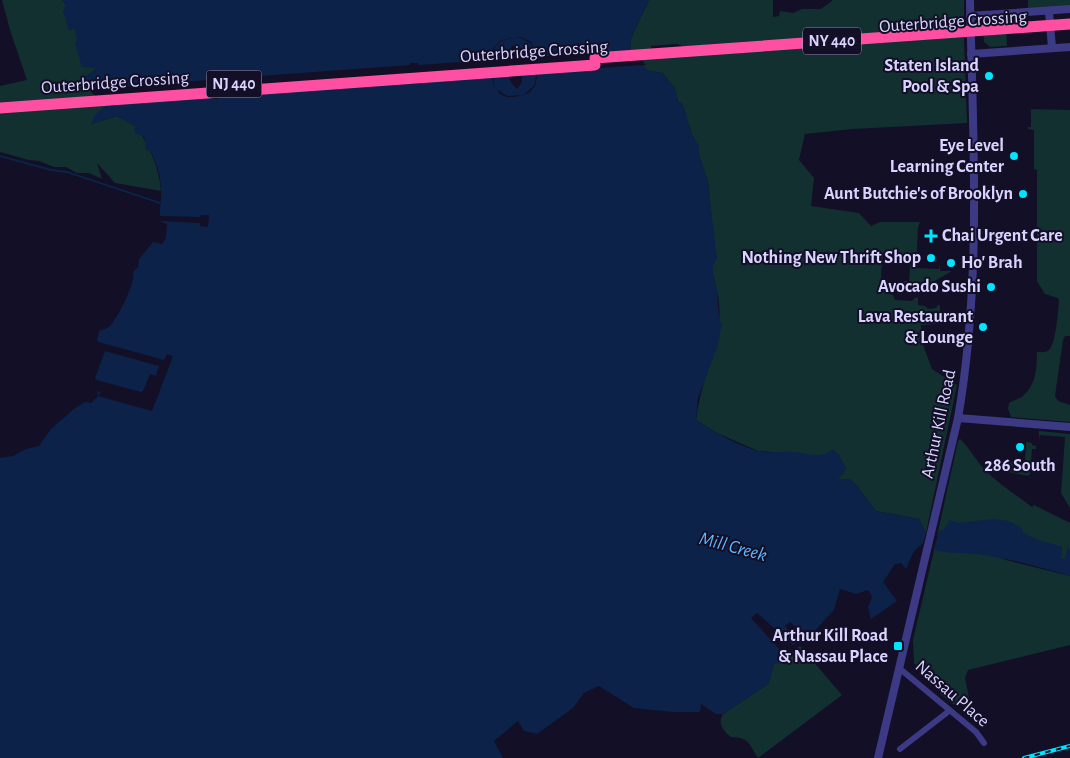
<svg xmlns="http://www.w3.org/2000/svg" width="1070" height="758" font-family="'Alegreya Sans',sans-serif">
<rect width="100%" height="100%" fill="#130f26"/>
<!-- green -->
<g fill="#12302f" fill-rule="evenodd">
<path d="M2 0H62L66 5 69 30 75 28 77 39 99 67 82 79 108 105 91 124 117 116C122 119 134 123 137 128 150 147 159 167 161 191L115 183 97 163 102 179 89 173H77L66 167H54L39 161 29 160 0 152V86L27 80 10 30Z"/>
<path d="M649 0H773V17L779 16 780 11 793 13 802 9H821L833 0H964V41L967 123 853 129 805 134 799 160 814 178 811 206 859 213 871 226 880 222H920L918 227 916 268 939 269 940 264V271H952L933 282V288L910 291 909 285 904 284V281H909L911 257 901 255 900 256 883 255C882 268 876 292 893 295L895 300 912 301 916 297 918 298V305L925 306 928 309 936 308 938 305H940V311L946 312V314L964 315 963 322C949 320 935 325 921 325L922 342 932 369 957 385 926 533 919 519 876 511 855 484 849 479H837L827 454 819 456 758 451 717 433 696 420C700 386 715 355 719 321 721 306 717 289 713 275L708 182 699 155V147L692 135 682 103 678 102 675 89 663 73 648 71 630 52 631 38ZM677 44 688 48 652 56 651 46Z"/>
<polygon points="1028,0 1070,0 1070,7 1028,11"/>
<polygon points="987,22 1006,22 1007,46 990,47 984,42 983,25"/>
<path d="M1031 109 1070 110V336H1065L1063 340 1055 396 1058 401 1070 405V422L1011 417 1008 409 1009 403C1014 400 1019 399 1023 396 1036 385 1037 367 1037 352 1040 352 1046 353 1049 350 1056 343 1058 311 1059 301L1058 298 1045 294 1037 281V170L1034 169V130L1028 129V127H1031Z"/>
<polygon points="1039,431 1070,434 1070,508 1061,493 1065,437 1040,435 1039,440"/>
<path d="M960 439C965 442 978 463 985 470 999 484 1016 495 1032 507L1034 505 1070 523V562L1046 552 937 536 958 441Z"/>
<polygon points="1026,442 1032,443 1032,445 1036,446 1036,449 1032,449 1030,474 1028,476 1003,471 1003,462 1025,463"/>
<polygon points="935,546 988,553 1006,560 1070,576 1070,645 968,670 965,678 970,703 961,704 957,707 940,694 940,688 932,678 935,672 931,668 926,674 914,663 913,640"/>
<path d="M800 646 842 695 758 758C748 743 750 738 731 737 723 730 717 724 723 714L768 684 774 664C785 661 791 652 800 646Z"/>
</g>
<!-- water -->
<g fill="#0c2248">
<path d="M62 0H649L631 38 630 52 648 70 663 73 675 89 678 102 682 103 692 135 699 147V155L708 182 717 259 713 265V275L717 289 719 320 722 324 717 348 698 398 696 420C714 432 737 445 758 451 769 454 781 451 793 452 808 453 820 460 833 449L838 454 847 469 838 479H849L855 484 876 511 919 519 926 533 923 543 914 551 906 569 901 563 895 564 883 582 897 601 871 619 868 607 872 597 868 590 856 594 840 589 834 610 808 638 790 622 785 626 797 642 793 645 757 613 751 618 784 654 783 662 774 664 768 684 723 714H716L701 704 700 712H672L634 708 599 686 584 693 573 708 537 734 524 731 518 721 494 741 503 758H0V458L13 456 26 449 39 446 51 429 75 408 85 402 91 403 98 396 95 378 105 351 97 340 99 331C103 330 107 328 110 326 118 317 136 282 133 272L138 267 139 259 153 242 162 244 166 238 167 224 161 222C158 210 162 201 161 190 161 177 157 164 151 152L145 149C147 141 145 135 136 134L134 130 136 127 117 116 91 124 95 115 107 105 82 79 98 68 82 67 75 44 77 39 75 29 69 30 63 11 66 5Z"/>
<path d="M993 519 1009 521 1022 528 1023 532C1033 540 1050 543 1062 547L1061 558 1065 560 1068 547 1070 552V576C1039 567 1008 558 976 554 962 552 948 555 934 549L939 531 945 528 950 520 958 523Z"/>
</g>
<!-- pier -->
<g fill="#130f26" fill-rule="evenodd">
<path d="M521 37 531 42 535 50 537 57 591 53V48L596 47 597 53 633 51 646 65 599 68 598 71H593V69L538 73 535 86 529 93 515 97H507L500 94 493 84 492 76 419 82V84H411V83L219 96V99H211V97L118 104V106H111V104L104 105 88 89 110 88V85H117V87L209 80V77H217L218 79 410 65V63H418L419 65 490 60 493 48 501 40ZM511 38H521L530 43 535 50 536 56 521 58 519 50 513 45 508 52 506 59 492 60 494 48 501 41ZM537 73 534 86 523 95 507 96 496 89 494 84 493 76 508 75 512 84 517 89 522 82V74Z"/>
<polygon points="201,215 209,215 208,227 200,226 200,223 158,221 157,216 200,217"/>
<polygon points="95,341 164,360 167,354 173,356 152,411 98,396 101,392 94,390 93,379 141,392 143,391 150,374 156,376 159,366 101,350"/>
</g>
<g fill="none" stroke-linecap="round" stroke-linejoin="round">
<!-- stream -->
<polyline stroke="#0c2248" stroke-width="2" points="0,156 51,170 67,172 160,203"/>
<!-- minor -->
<g stroke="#3d3a85" stroke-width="6">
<polyline points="899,668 976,732 984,743"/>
<polyline points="900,749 949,711"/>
</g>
<!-- tertiary -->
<g stroke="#3d3a85" stroke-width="8">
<polyline points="1049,12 1052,48"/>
<polyline points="970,16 1070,9"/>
<polyline points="971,54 1070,47"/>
<polyline points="958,418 1070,427"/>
<path d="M878 758 958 418C982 280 973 139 970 0"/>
</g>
<!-- motorway -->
<polyline stroke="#ff4fa3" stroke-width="11" points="0,108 595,65"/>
<defs>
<polyline id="rail" points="1024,758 1070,746"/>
</defs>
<!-- rail casing -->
<use href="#rail" stroke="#00e5ff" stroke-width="4"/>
<!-- rail -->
<use href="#rail" stroke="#130f26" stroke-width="2" stroke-dasharray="5.5" stroke-linecap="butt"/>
<!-- motorway-bridge -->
<polyline stroke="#ff4fa3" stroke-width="11" points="595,58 1070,24"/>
</g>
<!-- markers -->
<g fill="#00e5ff" stroke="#130f26" stroke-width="2">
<circle cx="989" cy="76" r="5"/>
<circle cx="1014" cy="156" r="5"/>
<circle cx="1023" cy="194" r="5"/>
<path d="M928.5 228.5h5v5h5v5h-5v5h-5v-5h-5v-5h5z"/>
<circle cx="931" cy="258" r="5"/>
<circle cx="951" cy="263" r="5"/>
<circle cx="991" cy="287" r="5"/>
<circle cx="983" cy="327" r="5"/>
<circle cx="1020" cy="447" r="5"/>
<rect x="893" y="641" width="10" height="10" rx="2.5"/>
</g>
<g text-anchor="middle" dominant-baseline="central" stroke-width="4" stroke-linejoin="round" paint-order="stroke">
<!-- shield labels -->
<g fill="#130f26" stroke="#9e99be" stroke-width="1">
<rect x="803" y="27.5" width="58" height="27" rx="4"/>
<rect x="206.5" y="70.5" width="55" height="27" rx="4"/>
</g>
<g font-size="16" font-weight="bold" fill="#d9d4ff">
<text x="832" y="41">NY 440</text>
<text x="234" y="84">NJ 440</text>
</g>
<!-- street labels -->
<g font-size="18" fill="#d9d4ff" stroke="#130f26">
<text transform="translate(953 22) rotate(-4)">Outerbridge Crossing</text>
<text transform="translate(534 52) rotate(-4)">Outerbridge Crossing</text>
<text transform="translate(115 83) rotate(-4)">Outerbridge Crossing</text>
<text transform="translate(939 424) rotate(-78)">Arthur Kill Road</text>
<text transform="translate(952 694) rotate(41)">Nassau Place</text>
</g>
<!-- poi labels -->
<g font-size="18" font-weight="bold" fill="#d9d4ff" stroke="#130f26" text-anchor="end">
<text x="979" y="66">Staten Island<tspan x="979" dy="21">Pool &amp; Spa</tspan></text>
<text x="1004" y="146">Eye Level<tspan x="1004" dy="21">Learning Center</tspan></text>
<text x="1013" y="194">Aunt Butchie's of Brooklyn</text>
<text x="942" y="236" text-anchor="start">Chai Urgent Care</text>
<text x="921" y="258">Nothing New Thrift Shop</text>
<text x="961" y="263" text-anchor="start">Ho' Brah</text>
<text x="981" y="287">Avocado Sushi</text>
<text x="973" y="317">Lava Restaurant<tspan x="973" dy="21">&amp; Lounge</tspan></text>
<text x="1020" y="466" text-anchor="middle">286 South</text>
<text x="888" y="636">Arthur Kill Road<tspan x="888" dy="21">&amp; Nassau Place</tspan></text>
</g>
<!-- water labels -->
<g font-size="19" font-style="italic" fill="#62b6ff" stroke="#130f26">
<text transform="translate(733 547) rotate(15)">Mill Creek</text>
</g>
</g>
</svg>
